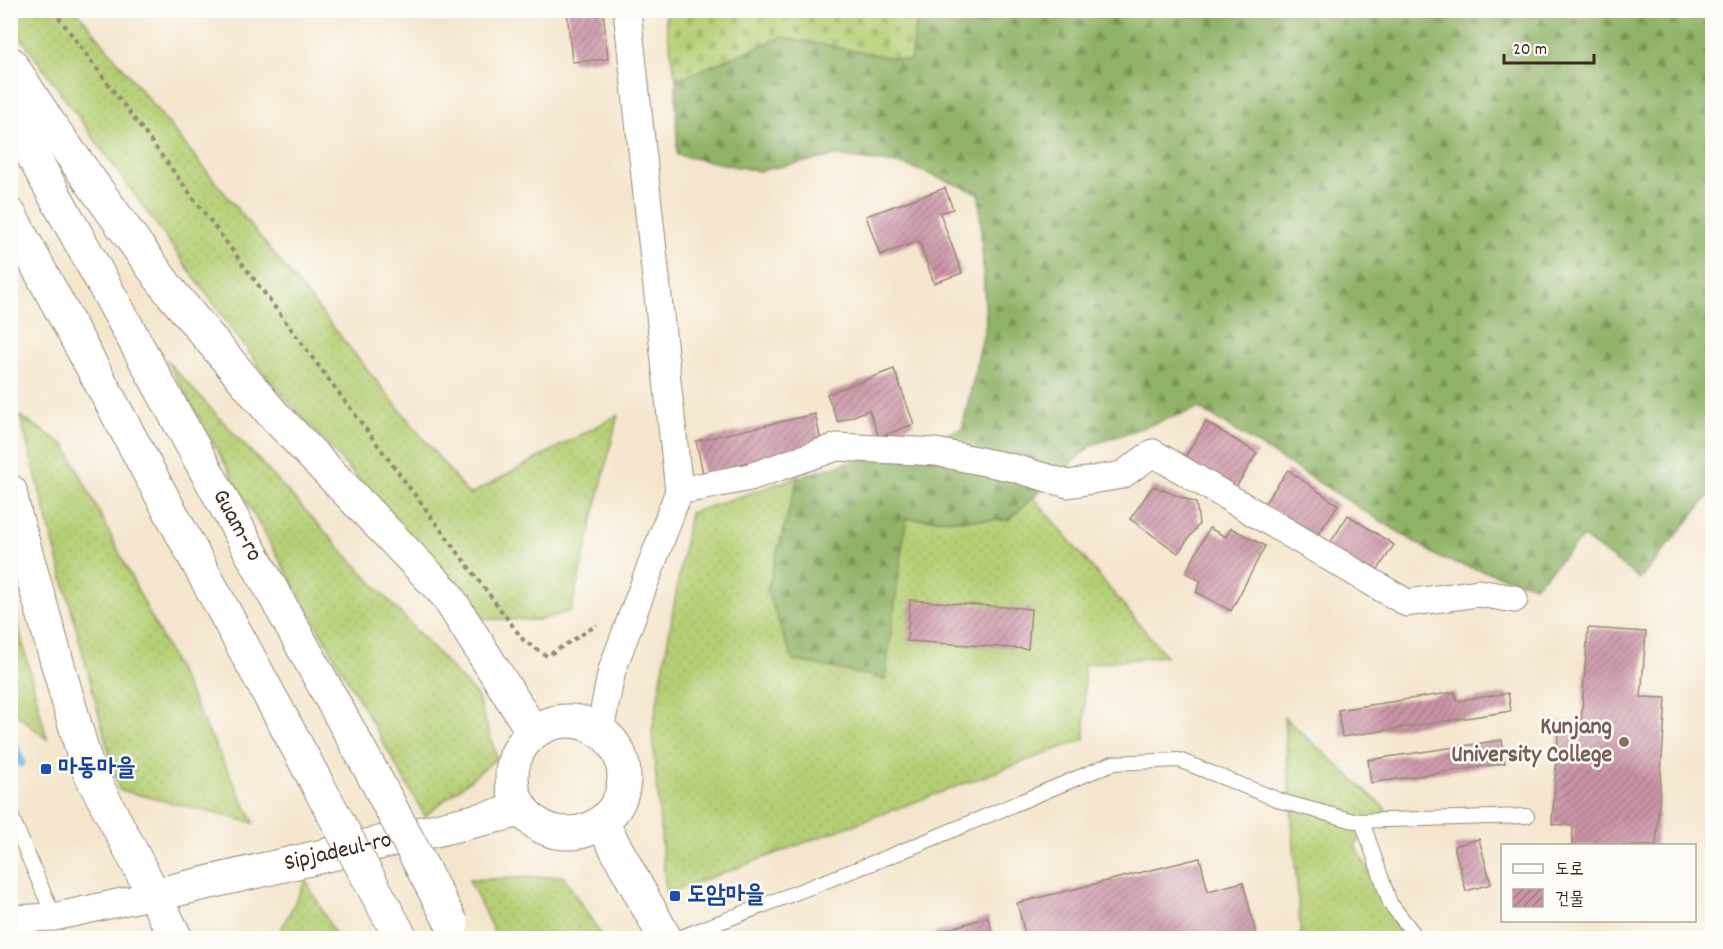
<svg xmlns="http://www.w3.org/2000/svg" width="1723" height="949" font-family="Dekko,'Poor Story',sans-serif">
<defs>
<pattern id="grass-dots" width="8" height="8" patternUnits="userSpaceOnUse" patternTransform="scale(1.5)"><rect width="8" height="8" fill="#b5cf74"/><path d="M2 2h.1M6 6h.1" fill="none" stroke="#9db264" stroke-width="1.8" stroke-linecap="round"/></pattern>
<pattern id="forest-firs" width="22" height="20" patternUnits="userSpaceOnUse" patternTransform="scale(1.5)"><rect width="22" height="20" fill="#90b266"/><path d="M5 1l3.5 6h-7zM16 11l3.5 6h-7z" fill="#779153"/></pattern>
<pattern id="cemetery-stones" width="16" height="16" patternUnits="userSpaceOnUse" patternTransform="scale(1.5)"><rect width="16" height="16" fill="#b5cf74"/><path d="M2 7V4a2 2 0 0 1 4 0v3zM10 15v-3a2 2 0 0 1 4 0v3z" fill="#9db264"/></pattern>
<pattern id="building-hatch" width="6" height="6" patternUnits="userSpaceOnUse" patternTransform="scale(1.5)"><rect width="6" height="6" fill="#ca94a6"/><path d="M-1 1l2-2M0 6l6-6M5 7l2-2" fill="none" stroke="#a57987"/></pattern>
</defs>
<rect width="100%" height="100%" fill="#fdfcf7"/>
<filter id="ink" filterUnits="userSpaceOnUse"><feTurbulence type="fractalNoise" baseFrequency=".0167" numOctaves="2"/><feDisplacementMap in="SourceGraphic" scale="12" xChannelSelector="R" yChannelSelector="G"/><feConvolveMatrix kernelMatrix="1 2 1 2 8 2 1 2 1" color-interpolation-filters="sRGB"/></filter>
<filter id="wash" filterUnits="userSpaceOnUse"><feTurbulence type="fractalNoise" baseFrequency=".008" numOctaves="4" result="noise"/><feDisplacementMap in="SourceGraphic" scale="24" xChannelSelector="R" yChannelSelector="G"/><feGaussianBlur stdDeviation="1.35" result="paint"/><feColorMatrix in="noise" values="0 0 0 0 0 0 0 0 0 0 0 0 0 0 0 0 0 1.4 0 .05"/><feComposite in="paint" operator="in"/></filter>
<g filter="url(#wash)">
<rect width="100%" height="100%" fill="#f4e6cd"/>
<!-- grass -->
<g fill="url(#grass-dots)" stroke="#787c49" stroke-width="1.5">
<polygon points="10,11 77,11 469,495 618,415 571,611 540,620 485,619 269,380 11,24"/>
<polygon points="166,360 477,696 497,758 425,816"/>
<polygon points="20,416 66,446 254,823 119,790"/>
<polygon points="798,477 767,590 793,659 884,679 906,519 1008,520 1033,497 1166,656 1084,664 1085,739 666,894 652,732 690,513"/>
<polygon points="10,598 11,598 47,739 11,710"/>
<polygon points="1284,717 1386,809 1355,845 1403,938 1301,938"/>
<polygon points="563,876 603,938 497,938 469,880"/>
<polygon points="306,880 337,938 277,938"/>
</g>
<!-- forest -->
<polygon fill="url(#forest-firs)" stroke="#666e42" stroke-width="1.5" points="918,11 1712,11 1712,492 1640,579 1583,537 1535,586 1442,559 1199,408 1092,445 1008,520 906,519 885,679 793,660 767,591 798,477 962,429 986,323 979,193 905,165 835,156 758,171 677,155 676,80 782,37 910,61"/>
<!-- cemetery -->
<polygon fill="url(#cemetery-stones)" stroke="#787c49" stroke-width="1.5" points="664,11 664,10 918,11 910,61 782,37 676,80"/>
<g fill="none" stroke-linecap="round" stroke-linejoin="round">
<!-- stream -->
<polyline stroke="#66b5e0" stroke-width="9" points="10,734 21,763"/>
</g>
<g id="blocks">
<!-- building -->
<g fill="url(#building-hatch)">
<polygon points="567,10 603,10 608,59 572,62"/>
<polygon points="945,188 953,209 940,213 962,273 934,283 919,241 880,255 866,216"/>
<polygon points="894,369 914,424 879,437 869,410 838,422 827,394"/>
<polygon points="815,414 822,445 703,473 696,441"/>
<polygon points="1206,422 1257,453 1233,492 1182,462"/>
<polygon points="1288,470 1338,505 1315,539 1264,504"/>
<polygon points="1153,486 1196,503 1199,524 1178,553 1130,519"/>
<polygon points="1348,515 1394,545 1373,577 1327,548"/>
<polygon points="1209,528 1226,537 1231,528 1265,546 1231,611 1196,592 1201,581 1186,573"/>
<polygon points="910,600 1031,609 1028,649 907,641"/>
<polygon points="1588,628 1646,632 1641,697 1666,698 1656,846 1572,846 1573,826 1552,824 1559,721 1581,723"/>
<polygon points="1455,692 1457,701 1508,693 1511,711 1342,737 1338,710"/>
<polygon points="1502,740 1505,763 1371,783 1368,760"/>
<polygon points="1479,839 1491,884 1466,891 1454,846"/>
<polygon points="1200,858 1208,891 1243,882 1257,938 1026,938 1017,903"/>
<polygon points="988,917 994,938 919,938"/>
</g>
</g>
</g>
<g filter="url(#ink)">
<use href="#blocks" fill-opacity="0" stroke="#988876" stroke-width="1.5"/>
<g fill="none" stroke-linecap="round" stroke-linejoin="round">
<defs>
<g id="lane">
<polyline points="10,813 54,917"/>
<polyline points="1362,821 1390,903 1417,938"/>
<polyline points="679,938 893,855 1113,763 1179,760 1284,802 1354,821 1527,816"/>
</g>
<g id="street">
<polyline points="679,491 750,477 837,447 936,452 1014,468 1068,484 1122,475 1153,453 1407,603 1479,593 1514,599"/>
<polyline points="600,730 612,670 679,491 627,10"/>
<polyline points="10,919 54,917 154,895"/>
</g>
<g id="secondary">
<path id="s1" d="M10 491 14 511 87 767 154 895 522 810"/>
<circle cx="568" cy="777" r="56"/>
<polyline points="602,823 665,938"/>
</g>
<g id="primary">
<polyline points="10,63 50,125 169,290 271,412 446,594 533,732"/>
<path id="s2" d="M10 114 375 778"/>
<polyline points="10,215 320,789"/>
<polyline points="154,895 176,938"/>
</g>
</defs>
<!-- lane casing -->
<use href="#lane" stroke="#988876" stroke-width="16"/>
<!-- street casing -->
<use href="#street" stroke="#988876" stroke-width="29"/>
<!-- secondary casing -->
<use href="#secondary" stroke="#988876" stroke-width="35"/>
<!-- primary casing -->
<use href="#primary" stroke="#988876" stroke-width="35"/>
<!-- path -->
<polyline stroke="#988876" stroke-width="4" stroke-dasharray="4.5 4.5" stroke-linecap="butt" points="53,10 524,641 547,656 597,625"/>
<!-- lane -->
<use href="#lane" stroke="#fff" stroke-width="14"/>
<!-- street -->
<use href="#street" stroke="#fff" stroke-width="27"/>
<!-- secondary -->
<use href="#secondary" stroke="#fff" stroke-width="33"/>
<!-- primary -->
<use href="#primary" stroke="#fff" stroke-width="33"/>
<defs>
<g id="primary-bridge">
<polyline points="375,778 452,924"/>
<polyline points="320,789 401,938"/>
</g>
</defs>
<!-- primary-bridge casing -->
<use href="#primary-bridge" stroke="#988876" stroke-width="35" stroke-linecap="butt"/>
<!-- primary-bridge -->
<use href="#primary-bridge" stroke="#fff" stroke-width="33"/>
</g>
</g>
<!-- markers -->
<circle fill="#8d6e63" stroke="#fdfcf7" stroke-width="2" cx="1624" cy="742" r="6"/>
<g fill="#1a4fb4" stroke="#fdfcf7" stroke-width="2">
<rect x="40" y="763" width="12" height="12" rx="3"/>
<rect x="669" y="890" width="12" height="12" rx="3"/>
</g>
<g text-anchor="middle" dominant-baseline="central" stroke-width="5" stroke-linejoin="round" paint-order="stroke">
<!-- street labels -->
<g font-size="24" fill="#3b2a1e" stroke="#fdfcf7">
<text stroke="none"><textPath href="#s2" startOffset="470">Guam-ro</textPath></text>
<text stroke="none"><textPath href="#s1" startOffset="620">Sipjadeul-ro</textPath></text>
</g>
<!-- education labels -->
<g font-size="24" font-weight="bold" fill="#785e54" stroke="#fdfcf7" text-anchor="end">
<text x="1612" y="728">Kunjang<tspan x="1612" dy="28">University College</tspan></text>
</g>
<!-- transit labels -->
<g font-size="24" font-weight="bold" fill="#164399" stroke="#fdfcf7" text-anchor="start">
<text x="58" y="769">마동마을</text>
<text x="687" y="896">도암마을</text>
</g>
</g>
<!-- margin -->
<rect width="1723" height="949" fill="none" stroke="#fdfcf7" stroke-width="36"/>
<!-- legend -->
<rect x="1501" y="844" width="195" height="78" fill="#fdfcf7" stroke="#afa8a0" stroke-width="1.5"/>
<rect x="1513" y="864" width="30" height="9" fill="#ffffff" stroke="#afa8a0" stroke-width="1.5"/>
<text x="1555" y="874" font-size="18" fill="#3b2a1e">도로</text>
<rect x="1513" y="889" width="30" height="18" fill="url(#building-hatch)" stroke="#afa8a0" stroke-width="1.5"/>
<text x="1555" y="904" font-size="18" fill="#3b2a1e">건물</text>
<!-- scale -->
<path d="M1504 54v9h90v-9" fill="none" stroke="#3b2a1e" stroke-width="3"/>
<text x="1513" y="54" font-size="18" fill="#3b2a1e" stroke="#fdfcf7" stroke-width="4.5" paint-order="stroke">20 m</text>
</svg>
